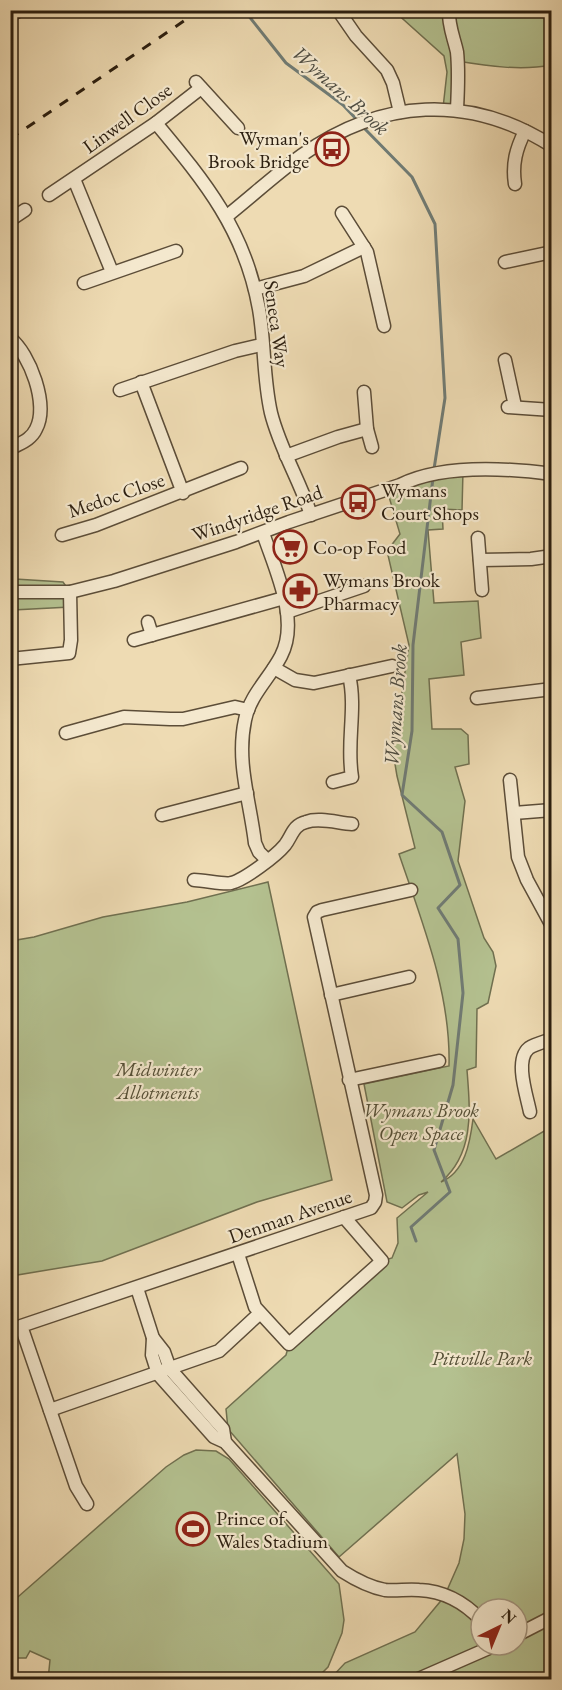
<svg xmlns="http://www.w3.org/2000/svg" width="562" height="1690" font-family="'EB Garamond',serif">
<rect width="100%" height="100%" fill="#eedbb3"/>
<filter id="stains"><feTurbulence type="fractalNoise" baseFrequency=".00333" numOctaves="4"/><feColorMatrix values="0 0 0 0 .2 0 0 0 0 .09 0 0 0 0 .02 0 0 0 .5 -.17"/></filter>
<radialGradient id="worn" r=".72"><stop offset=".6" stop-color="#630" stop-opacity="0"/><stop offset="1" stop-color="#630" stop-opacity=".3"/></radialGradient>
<!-- green -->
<g fill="#b4c190" stroke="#707050" stroke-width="1.5" fill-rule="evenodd">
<path d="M394 11H551V65C521 71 488 66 457 61V109L443 108 447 72 444 56Z"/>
<path d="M463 471 462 510 442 509 443 529 428 530 434 603 478 601 481 638 461 642 464 675 429 679 432 729H461L468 735 469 764 455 767 465 801 458 861 484 938 493 952 496 966 488 1003 477 1009 476 1067 467 1070C470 1109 475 1153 441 1182 465 1172 470 1143 473 1119L496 1159 551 1127V1679H330L345 1663 415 1632 444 1597 459 1563 464 1539 465 1514 457 1454 339 1557 228 1429 226 1409 286 1355 289 1344 382 1261 392 1258 398 1243 397 1218 428 1192 419 1195 402 1208 387 1202 364 1084 449 1066C451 993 422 922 399 854L415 848 397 776 393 752 409 645 387 551 400 534 387 490ZM481 1609H517V1645H481Z"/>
<polygon points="10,523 13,529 11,555 15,579 63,582 70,592 70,607 13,610 15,659 10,659"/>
<polygon points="268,882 332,1180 257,1202 102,1261 11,1276 11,941 34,937 103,917 187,902"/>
<polygon points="196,1450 216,1451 229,1459 339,1584 344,1620 342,1633 328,1667 315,1680 48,1680 50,1660 30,1651 26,1658 18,1658 11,1654 11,1603 166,1467 184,1455"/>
</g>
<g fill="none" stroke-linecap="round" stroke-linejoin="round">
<!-- stream -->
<g stroke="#707b74" stroke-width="3">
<polyline points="244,10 286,63 343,105 359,122"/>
<polyline points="363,127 412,177 435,224 445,398 434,469"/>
<polyline points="416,1241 411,1227 450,1192 434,1150 453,1085 463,993 458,939 438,908 460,885 442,832 402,795 412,731 413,645 433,478"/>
</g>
<defs>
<g id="minor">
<polyline points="338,10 356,36 387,70 393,83 400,112"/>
<path d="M449 10C448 25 454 38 457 52 459 71 458 90 457 109"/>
<polyline points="10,15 21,10"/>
<polyline points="196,82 238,128"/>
<path d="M156 123C205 182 245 230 259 309 265 343 263 378 271 413 280 449 300 481 311 515"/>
<polyline points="74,179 112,272"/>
<path d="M515 184C512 164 516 149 525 131"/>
<polyline points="49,195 156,123 201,88"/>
<polyline points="342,213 367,252 384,326"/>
<path d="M227 216C252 196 276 174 302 155 381 99 469 93 552 146"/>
<polyline points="10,220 25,210"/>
<polyline points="505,262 552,252"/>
<polyline points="84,283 176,251"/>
<polyline points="255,289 304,276 364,247"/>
<path d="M10 338C30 354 49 405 36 429 31 440 20 443 10 449"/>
<polyline points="505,360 515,406"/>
<polyline points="141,382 183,493"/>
<polyline points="120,390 235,351 261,345"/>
<polyline points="364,392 367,429 372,447"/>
<polyline points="508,407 552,410"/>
<polyline points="286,456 338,437 367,429"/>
<path d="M263 533C275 569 300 620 281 656 269 679 250 695 245 720 236 762 250 801 255 843L259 852 267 860"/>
<polyline points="62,535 96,525 241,468"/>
<polyline points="478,538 482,590"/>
<polyline points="480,560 531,559 552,556"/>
<path d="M10 592H70L114 581 236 542 289 522 400 485C442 464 506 468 552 474"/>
<polyline points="287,612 364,586"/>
<polyline points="148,622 152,635"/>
<polyline points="134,640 284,598"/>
<polyline points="10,659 69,653 71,640 70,592"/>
<polyline points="274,668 295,680 314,683 392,666"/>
<polyline points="477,698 552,689"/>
<polyline points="66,733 124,717 170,719 183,719 235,707 248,710"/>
<polyline points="510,780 518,857 527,880 552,926"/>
<path d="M333 782 352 777C346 743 357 709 349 675"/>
<polyline points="514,813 552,810"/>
<polyline points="162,815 247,793"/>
<path d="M194 880C204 880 225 885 231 883 244 880 276 856 285 845 292 836 293 825 306 822 319 817 338 823 352 824"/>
<polyline points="331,995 409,977"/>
<polyline points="349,1080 439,1061"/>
<path d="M530 1112C527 1096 514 1060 529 1048 535 1044 544 1042 552 1039"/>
<polyline points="238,1254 255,1307 289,1344 382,1261 344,1217"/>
<polyline points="137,1288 153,1338 164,1352 170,1369 223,1429 225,1442"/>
<path d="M153 1338 152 1355 158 1374 214 1437 225 1442 342 1571C356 1580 369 1587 385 1590 397 1591 407 1589 419 1590 443 1591 464 1602 481 1620"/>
<polyline points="50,1410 219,1351 259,1314"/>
<polyline points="87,1504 76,1486 21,1326 371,1208 375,1202 376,1195 314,917 317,912 322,910 411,890"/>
<polyline points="517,1635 552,1617"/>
<polyline points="416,1680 496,1645"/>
</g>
</defs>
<!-- minor casing -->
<use href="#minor" stroke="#5c4d38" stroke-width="15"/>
<!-- minor -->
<use href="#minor" stroke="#f4e8ce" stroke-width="12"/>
<!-- rail -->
<polyline stroke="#2b1e0f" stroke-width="3" stroke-dasharray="10 10" stroke-linecap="butt" points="10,139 200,10"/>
</g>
<!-- icons -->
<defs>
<symbol id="bus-ring" viewBox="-11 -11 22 22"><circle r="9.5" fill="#f4e8ce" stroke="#8f2418" stroke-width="1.5"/><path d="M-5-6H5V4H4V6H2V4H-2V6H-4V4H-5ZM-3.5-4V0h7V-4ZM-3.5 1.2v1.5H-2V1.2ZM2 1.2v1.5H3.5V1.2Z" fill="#8f2418"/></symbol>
<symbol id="supermarket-ring" viewBox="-11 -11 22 22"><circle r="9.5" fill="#f4e8ce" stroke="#8f2418" stroke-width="1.5"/><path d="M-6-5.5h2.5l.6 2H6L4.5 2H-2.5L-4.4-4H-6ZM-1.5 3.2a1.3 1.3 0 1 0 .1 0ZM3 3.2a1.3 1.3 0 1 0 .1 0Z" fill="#8f2418"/></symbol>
<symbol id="pharmacy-ring" viewBox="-11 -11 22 22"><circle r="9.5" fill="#f4e8ce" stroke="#8f2418" stroke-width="1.5"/><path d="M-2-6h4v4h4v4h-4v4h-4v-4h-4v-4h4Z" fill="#8f2418"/></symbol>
<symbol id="stadium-ring" viewBox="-11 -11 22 22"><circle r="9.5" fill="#f4e8ce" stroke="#8f2418" stroke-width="1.5"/><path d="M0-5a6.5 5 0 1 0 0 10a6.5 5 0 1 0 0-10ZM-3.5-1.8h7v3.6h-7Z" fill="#8f2418"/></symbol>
</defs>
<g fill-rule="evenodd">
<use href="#bus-ring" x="313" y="130" width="38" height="38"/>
<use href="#bus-ring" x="339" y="483" width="38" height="38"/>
<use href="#supermarket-ring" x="271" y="528" width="38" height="38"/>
<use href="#pharmacy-ring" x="281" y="572" width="38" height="38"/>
<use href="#stadium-ring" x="174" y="1510" width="38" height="38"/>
</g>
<g text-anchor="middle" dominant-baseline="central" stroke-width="4.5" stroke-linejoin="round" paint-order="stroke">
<!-- street labels -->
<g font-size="20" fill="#2b1e0f" stroke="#f4e8ce">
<text transform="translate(127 118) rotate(-36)">Linwell Close</text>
<text transform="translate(277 324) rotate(82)">Seneca Way</text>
<text transform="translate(116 495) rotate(-19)">Medoc Close</text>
<text transform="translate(257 513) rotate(-19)">Windyridge Road</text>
<text transform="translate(290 1216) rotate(-19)">Denman Avenue</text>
</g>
<!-- poi labels -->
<g font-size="20" fill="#2b1e0f" stroke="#f4e8ce" text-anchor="start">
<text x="309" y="138" text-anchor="end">Wyman's<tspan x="309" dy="23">Brook Bridge</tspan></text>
<text x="381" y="490">Wymans<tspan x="381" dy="23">Court Shops</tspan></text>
<text x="313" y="547">Co-op Food</text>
<text x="323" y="580">Wymans Brook<tspan x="323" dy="23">Pharmacy</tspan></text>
<text x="216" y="1518">Prince of<tspan x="216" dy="23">Wales Stadium</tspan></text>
</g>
<!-- park labels -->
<g font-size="20" font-style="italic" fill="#544f36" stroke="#f4e8ce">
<text x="158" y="1069">Midwinter<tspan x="158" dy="23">Allotments</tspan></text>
<text x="421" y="1110">Wymans Brook<tspan x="421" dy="23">Open Space</tspan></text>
<text x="482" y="1358">Pittville Park</text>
</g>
<!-- water labels -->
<g font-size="21" font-style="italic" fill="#4e4c41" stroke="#f4e8ce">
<text transform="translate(341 90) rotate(42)">Wymans Brook</text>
<text transform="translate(395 705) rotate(-86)">Wymans Brook</text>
</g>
</g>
<!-- margin -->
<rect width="562" height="1690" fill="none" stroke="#eedbb3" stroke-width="36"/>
<rect x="12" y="12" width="538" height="1666" fill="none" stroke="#2b1e0f" stroke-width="3"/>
<rect x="18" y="18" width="526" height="1654" fill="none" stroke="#2b1e0f" stroke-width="1.5"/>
<!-- north arrow -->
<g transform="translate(499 1627) rotate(43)"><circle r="28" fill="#f4e8ce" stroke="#a49782" stroke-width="1.5"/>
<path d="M0-4.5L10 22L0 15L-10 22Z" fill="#8f2418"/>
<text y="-9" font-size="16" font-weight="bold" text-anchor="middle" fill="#2b1e0f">N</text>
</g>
<rect width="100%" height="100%" filter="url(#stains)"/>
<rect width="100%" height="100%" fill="url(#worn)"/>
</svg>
